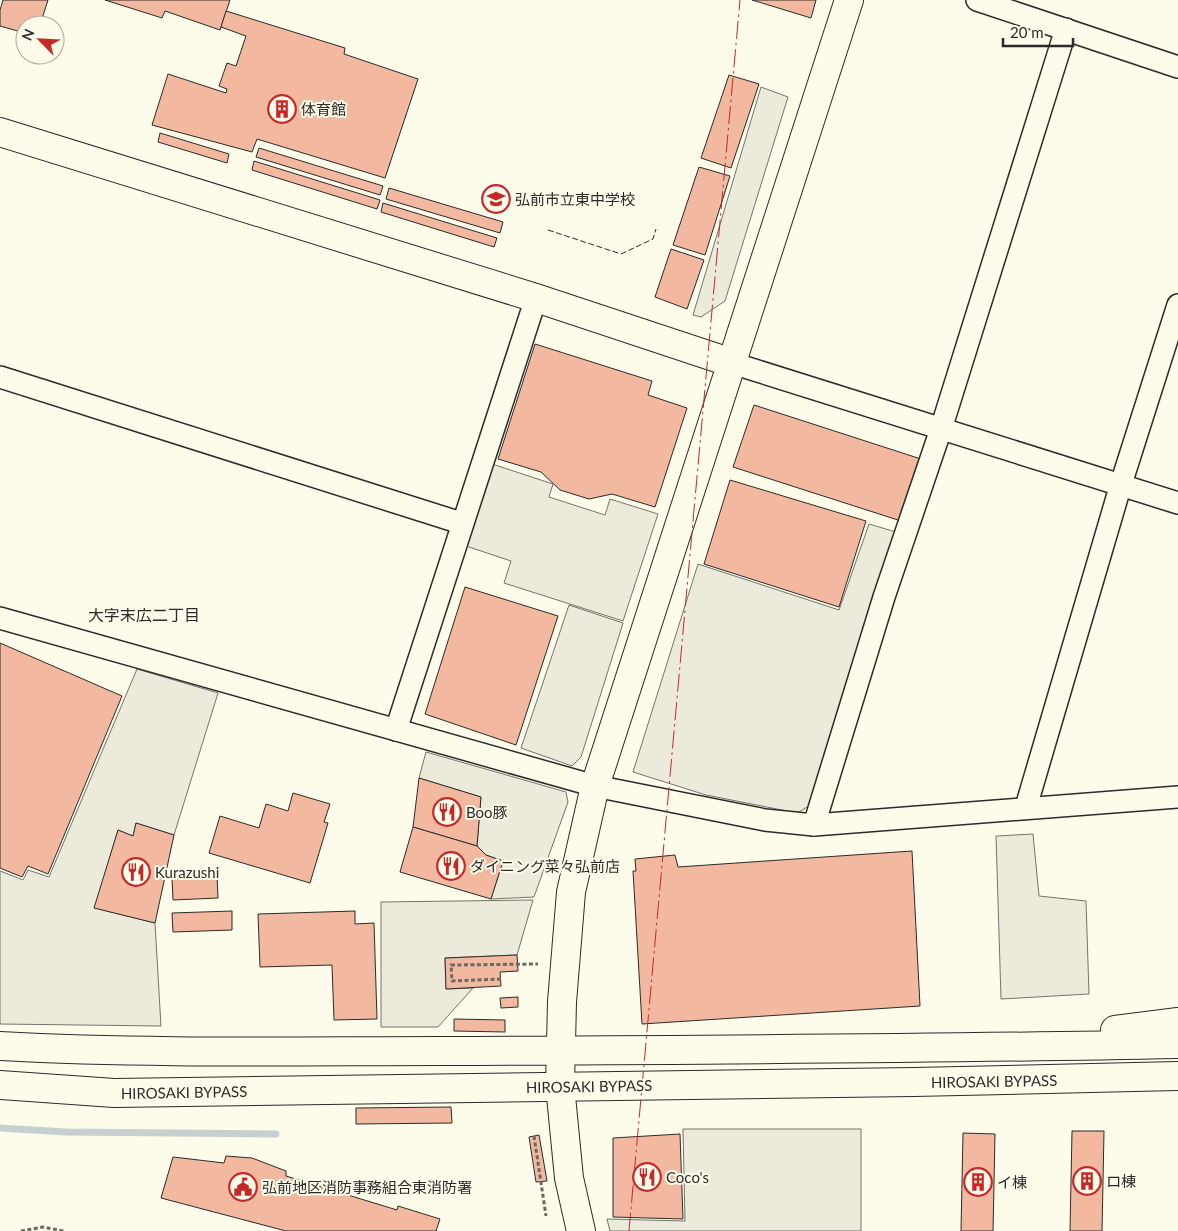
<svg xmlns="http://www.w3.org/2000/svg" width="1178" height="1231" font-family="Lato,'Noto Sans JP',sans-serif">
<rect width="100%" height="100%" fill="#fdfbea"/>
<!-- parking -->
<g fill="#eceadb" stroke="#74746e">
<polygon points="761,87 788,97 725,301 701,317 693,315"/>
<polygon points="492,464 553,484 549,497 605,515 610,499 658,514 623,621 504,583 511,561 466,546"/>
<polygon points="869,524 896,532 809,806 797,813 706,795 633,772 698,564 839,610"/>
<polygon points="569,605 623,623 581,757 572,766 521,748"/>
<polygon points="137,669 218,693 174,835 136,823 133,836 118,830 95,908 155,923 161,1026 0,1024 0,871 23,880 28,870 49,877"/>
<polygon points="426,752 566,792 568,802 534,897 491,899 503,861 486,855 477,846 481,797 419,778"/>
<polygon points="1033,834 1039,896 1086,901 1089,994 1001,999 996,836"/>
<polygon points="533,900 517,955 445,958 446,989 473,988 438,1027 381,1027 381,902"/>
<polygon points="683,1129 861,1129 861,1231 610,1231 607,1219 685,1221"/>
</g>
<g fill="none" stroke-linecap="round" stroke-linejoin="round">
<!-- stream -->
<polyline stroke="#c7d0d0" stroke-width="7" points="0,1128 66,1132 276,1134"/>
</g>
<!-- building -->
<g fill="#f2b8a0" stroke="#2b2b2b">
<polygon points="3,0 48,0 40,25 31,22 30,25 25,25 25,33 0,26 0,10"/>
<polygon points="105,0 230,0 220,30 165,11 162,18"/>
<polygon points="752,0 816,0 811,18"/>
<polygon points="226,11 345,48 344,54 418,79 385,178 257,139 252,152 152,125 168,74 226,93 227,89 219,86 227,63 236,66 246,36 221,27"/>
<polygon points="729,75 759,84 731,168 701,158"/>
<polygon points="160,133 229,154 227,163 158,142"/>
<polygon points="259,148 383,186 380,195 256,157"/>
<polygon points="254,161 380,200 377,209 252,170"/>
<polygon points="699,167 730,176 705,255 673,245"/>
<polygon points="389,188 503,222 500,233 386,199"/>
<polygon points="383,203 497,238 494,247 381,212"/>
<polygon points="671,249 704,260 687,309 655,297"/>
<polygon points="535,344 652,381 648,395 687,408 655,507 612,494 589,499 560,490 541,472 498,459"/>
<polygon points="754,405 921,459 901,521 733,467"/>
<polygon points="730,480 866,521 839,607 704,564"/>
<polygon points="465,587 558,616 516,745 425,714"/>
<polygon points="0,643 122,696 48,874 28,866 22,877 0,868"/>
<polygon points="419,778 481,797 477,846 413,827"/>
<polygon points="293,793 330,804 324,822 328,823 310,883 209,853 220,816 259,828 266,804 288,811"/>
<polygon points="136,823 174,835 155,923 94,908 118,830 133,836"/>
<polygon points="413,827 477,846 486,855 503,861 491,899 400,872"/>
<polygon points="912,851 920,1006 642,1024 633,871 636,871 635,859 675,855 678,867"/>
<polygon points="217,876 218,898 173,900 172,878"/>
<polygon points="232,911 232,930 173,932 172,913"/>
<polygon points="355,911 355,924 374,923 377,1019 334,1020 332,965 260,967 258,914"/>
<polygon points="517,955 518,971 500,972 501,986 446,989 445,958"/>
<polygon points="518,997 518,1007 501,1008 500,998"/>
<polygon points="454,1019 505,1020 505,1032 454,1031"/>
<polygon points="451,1107 452,1123 356,1124 356,1108"/>
<polygon points="1072,1131 1104,1131 1102,1231 1070,1231"/>
<polygon points="963,1133 995,1134 993,1231 961,1231"/>
<polygon points="680,1134 683,1219 613,1217 613,1138"/>
<polygon points="539,1135 547,1181 536,1182 529,1137"/>
<polygon points="226,1156 252,1158 286,1171 286,1176 397,1210 398,1206 440,1219 436,1231 286,1231 161,1198 173,1157 224,1163"/>
</g>
<g fill="none" stroke-linecap="round" stroke-linejoin="round">
<defs>
<g id="street">
<polyline points="977,0 1178,67"/>
<polyline points="732,363 1178,503"/>
<polyline points="0,377 461,523"/>
<polyline points="0,618 595,786 765,820 814,825 1178,797"/>
<polyline points="396,730 536,298"/>
<polyline points="1026,807 1121,484 1178,305"/>
<polyline points="814,825 884,597 941,429 1066,29"/>
</g>
<g id="secondary">
<polyline points="0,132 536,298 732,363"/>
<polyline points="581,1231 569,1178 560,1086 562,1002 571,892 595,786 849,0"/>
</g>
<g id="highway">
<polyline points="1115,1030 1178,1022"/>
<path d="M0 1046C148 1054 296 1051 444 1051 689 1050 933 1049 1178 1044"/>
<polyline points="0,1085 114,1093 914,1082 1178,1076"/>
</g>
</defs>
<!-- street casing -->
<use href="#street" stroke="#2b2b2b" stroke-width="24"/>
<!-- secondary casing -->
<use href="#secondary" stroke="#2b2b2b" stroke-width="30"/>
<!-- highway casing -->
<use href="#highway" stroke="#2b2b2b" stroke-width="30"/>
<!-- path -->
<g stroke="#6a6964" stroke-width="3" stroke-dasharray="4 2.5" stroke-linecap="butt">
<polyline points="501,979 452,981 451,965 538,964"/>
<polyline points="534,1136 546,1216"/>
<polyline points="21,1231 43,1227 64,1231"/>
</g>
<!-- street -->
<use href="#street" stroke="#fdfbea" stroke-width="21"/>
<!-- secondary -->
<use href="#secondary" stroke="#fdfbea" stroke-width="28"/>
<!-- highway -->
<use href="#highway" stroke="#fdfbea" stroke-width="28"/>
<!-- fence -->
<polyline stroke="#2b2b2b" stroke-width="1" stroke-dasharray="6 2.5" stroke-linecap="butt" points="548,230 621,254 653,239 656,229"/>
<!-- power -->
<polyline stroke="#c62828" stroke-width="1" stroke-dasharray="18 4 2.5 4" stroke-linecap="butt" points="629,1231 740,0"/>
</g>
<!-- icons -->
<defs>
<symbol id="building-ring" viewBox="-11 -11 22 22"><circle r="9.5" fill="#fdfbea" stroke="#c62828" stroke-width="1.5"/><path d="M-4-6H4V6H1V3H-1V6H-4ZM-2.5-4.3h1.7v1.8h-1.7ZM.8-4.3h1.7v1.8H.8ZM-2.5-1h1.7V.8h-1.7ZM.8-1h1.7V.8H.8Z" fill="#c62828"/></symbol>
<symbol id="school-ring" viewBox="-11 -11 22 22"><circle r="9.5" fill="#fdfbea" stroke="#c62828" stroke-width="1.5"/><path d="M0-5L7-2L0 1L-7-2ZM-4 1L0 2.5L4 1V4Q0 6-4 4Z" fill="#c62828"/></symbol>
<symbol id="restaurant-ring" viewBox="-11 -11 22 22"><circle r="9.5" fill="#fdfbea" stroke="#c62828" stroke-width="1.5"/><path d="M-5-6h1v4h1v-4h1v4h1v-4h1v5L-1.5 .5V6h-2V.5L-5-1ZM5-6V6H3V1.5H1.5Q1.5-4 5-6Z" fill="#c62828"/></symbol>
<symbol id="civic-ring" viewBox="-11 -11 22 22"><circle r="9.5" fill="#fdfbea" stroke="#c62828" stroke-width="1.5"/><path d="M-.6-6.5H3V-4.5H.6V-3L4-1V1h2V6H-6V1h2V-1L-.6-3ZM-1.2 2.5V6h2.4V2.5Z" fill="#c62828"/></symbol>
</defs>
<g fill-rule="evenodd">
<use href="#building-ring" x="266" y="93" width="32" height="32"/>
<use href="#school-ring" x="480" y="183" width="32" height="32"/>
<use href="#restaurant-ring" x="431" y="796" width="32" height="32"/>
<use href="#restaurant-ring" x="435" y="850" width="32" height="32"/>
<use href="#restaurant-ring" x="120" y="856" width="32" height="32"/>
<use href="#restaurant-ring" x="631" y="1161" width="32" height="32"/>
<use href="#building-ring" x="1071" y="1165" width="32" height="32"/>
<use href="#building-ring" x="962" y="1166" width="32" height="32"/>
<use href="#civic-ring" x="227" y="1171" width="32" height="32"/>
</g>
<g text-anchor="middle" dominant-baseline="central" stroke-width="4" stroke-linejoin="round" paint-order="stroke">
<!-- poi labels -->
<g font-size="15" fill="#2b2b2b" stroke="#fdfbea" text-anchor="start">
<text x="301" y="109">体育館</text>
<text x="515" y="199">弘前市立東中学校</text>
<text x="466" y="812">Boo豚</text>
<text x="470" y="866">ダイニング菜々弘前店</text>
<text x="155" y="872">Kurazushi</text>
<text x="666" y="1177">Coco's</text>
<text x="1106" y="1181">ロ棟</text>
<text x="997" y="1182">イ棟</text>
<text x="262" y="1187">弘前地区消防事務組合東消防署</text>
</g>
<!-- street labels -->
<g font-size="15" fill="#2b2b2b" stroke="#fdfbea">
<text transform="translate(994 1081) rotate(-1)">HIROSAKI BYPASS</text>
<text transform="translate(589 1086) rotate(-1)">HIROSAKI BYPASS</text>
<text transform="translate(184 1092) rotate(-1)">HIROSAKI BYPASS</text>
</g>
<!-- neighbourhood labels -->
<g font-size="16" fill="#2b2b2b" stroke="#fdfbea">
<text x="144" y="614">大字末広二丁目</text>
</g>
</g>
<!-- north arrow -->
<g transform="translate(40 40) rotate(294)"><circle r="24" fill="#fdfbea" stroke="#a9a89e"/>
<path d="M0-4L9 19L0 12L-9 19Z" fill="#c62828"/>
<text y="-8" font-size="14" font-weight="bold" text-anchor="middle" fill="#2b2b2b">N</text>
</g>
<!-- scale -->
<path d="M1003 38v8h70v-8" fill="none" stroke="#2b2b2b" stroke-width="2.5"/>
<text x="1010" y="38" font-size="15" fill="#2b2b2b" stroke="#fdfbea" stroke-width="4" paint-order="stroke">20 m</text>
</svg>
